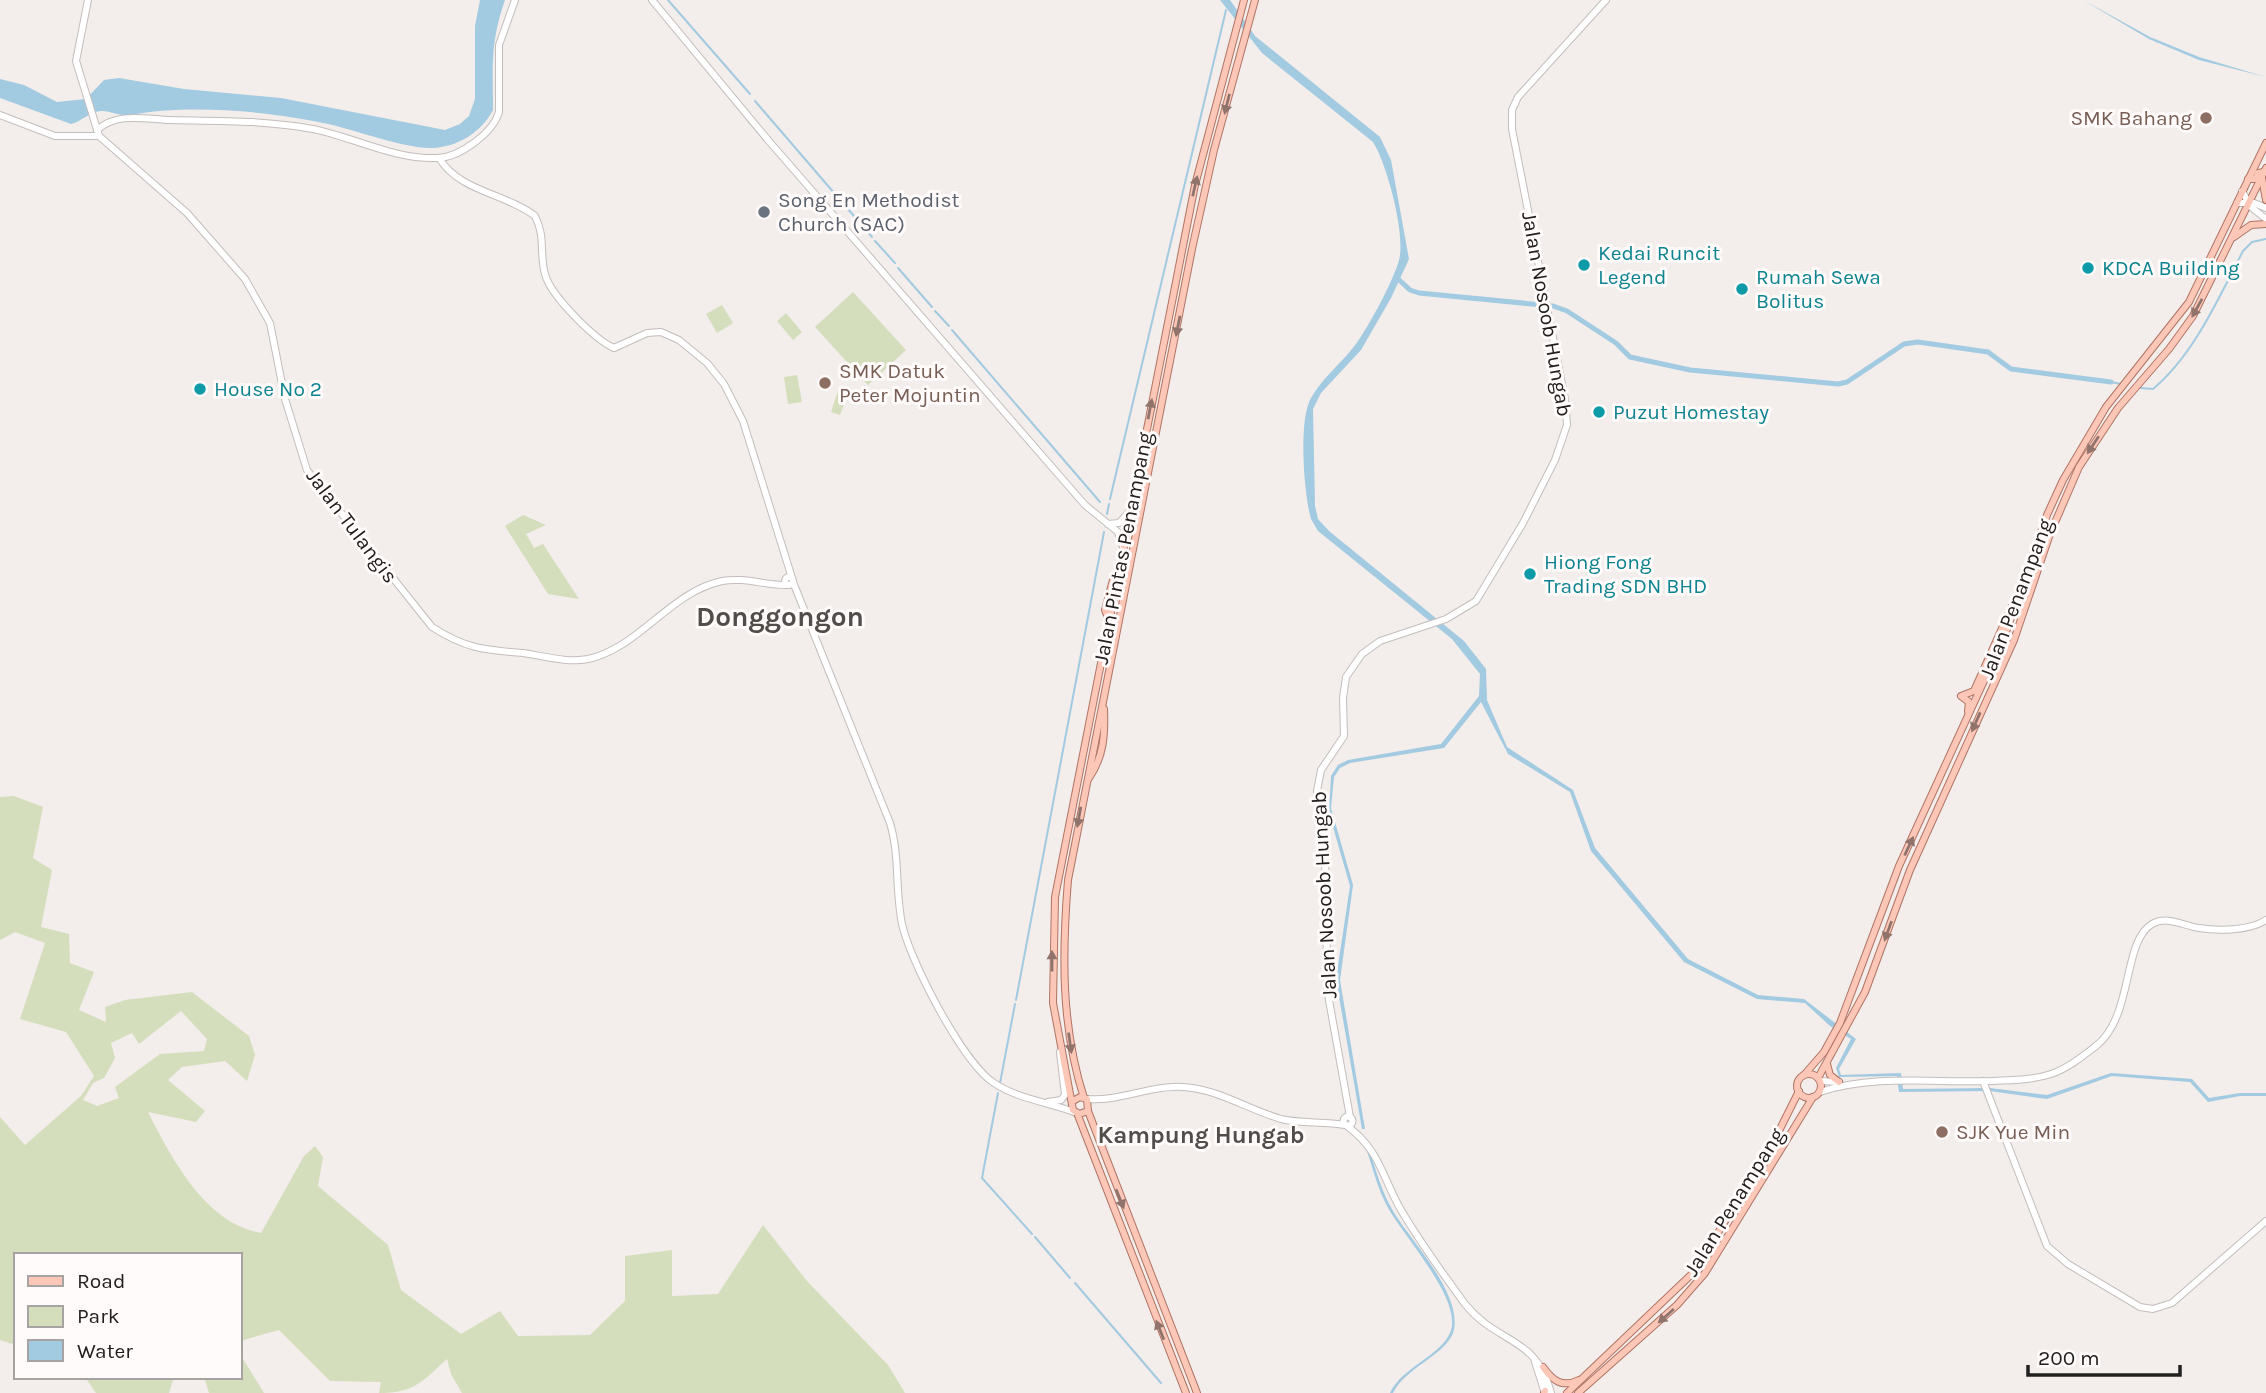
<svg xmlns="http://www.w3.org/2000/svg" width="2266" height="1393" font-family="Karla,sans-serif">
<rect width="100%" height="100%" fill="#f3edeb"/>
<!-- green -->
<g fill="#d5debc" fill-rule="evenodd">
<polygon points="853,292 906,350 868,385 815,327"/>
<polygon points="722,305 733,323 717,333 706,314"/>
<polygon points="786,313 802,332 793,340 777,321"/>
<polygon points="797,375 802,402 788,404 784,377"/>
<polygon points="838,391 848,394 840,415 831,412"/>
<polygon points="523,515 546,525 526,534 534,548 543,544 579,599 548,594 505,526"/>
<path d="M14 796 43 807 33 858 52 870 41 927 69 934 70 963 94 972 79 1010 106 1022 105 1007 125 1000 192 992 249 1036 255 1055 247 1081 225 1061 182 1067 168 1080 205 1111 196 1122 148 1112C172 1159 205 1223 261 1233L304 1156 315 1146 323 1157 318 1186 388 1245 401 1290 461 1334 500 1311 518 1336 590 1335 625 1301V1256L672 1250V1296L718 1294 763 1225 807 1281 888 1365 905 1393H462L451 1374 447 1359C421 1383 413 1393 379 1393L381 1382 330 1381 279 1330 240 1341V1255H16V1345L0 1340V1117L25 1145 81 1096 94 1076 66 1032 20 1019 45 943 15 932 0 940V797ZM181 1011 207 1039 204 1051 160 1054 115 1087 119 1098 97 1106 83 1100 93 1083 104 1078 115 1058 111 1043 132 1033 139 1044Z"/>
<polygon points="240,1354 264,1393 209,1393 204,1377 240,1377"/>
<polygon points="85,1377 174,1377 169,1393 96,1393"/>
</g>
<!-- water -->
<g fill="#a2cae1">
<path d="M480 0H505C490 43 493 66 493 110 481 133 457 147 432 148 406 149 356 130 328 124 271 111 187 104 131 115 121 117 110 110 100 111 88 113 82 121 71 124L0 98V79L24 85 57 102 86 99 104 80 119 78 184 89 281 98 445 130 460 124 469 116 475 99V26Z"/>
<path d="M1220 0H1230L1255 36 1380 137 1391 160 1409 259 1391 298 1361 350 1321 393 1313 409 1315 506 1318 519 1329 531 1464 641 1486 669 1487 700 1507 747 1573 790 1595 848 1688 959 1758 995 1804 999 1856 1039 1839 1069 1841 1075 1901 1073 1903 1089 1990 1088 2047 1095 2111 1073 2192 1079 2209 1098 2240 1093H2266V1096H2240L2208 1102 2190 1082 2112 1076 2047 1099 1990 1091 1899 1092 1897 1076 1839 1077 1836 1068 1851 1039 1830 1026 1805 1003 1757 999 1684 962 1591 851 1570 792 1508 754 1481 702 1444 748 1350 763 1340 768 1334 777 1331 808 1353 885 1340 980 1365 1129H1362L1336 979 1350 886 1329 813 1331 776 1338 765 1348 760 1441 744 1479 696 1480 674 1452 639 1318 531 1311 519C1304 494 1298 421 1311 398 1321 380 1339 365 1352 349 1365 334 1394 280 1399 260 1406 235 1387 164 1373 142L1262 53Z"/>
<polygon points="2083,0 2150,37 2199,57 2266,77 2199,60 2149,39"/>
<path d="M1368 1145C1375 1167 1381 1191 1393 1211 1410 1240 1465 1296 1453 1333 1445 1355 1405 1368 1393 1393H1390C1402 1367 1439 1357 1450 1333 1465 1300 1398 1231 1385 1202 1376 1184 1372 1164 1365 1146Z"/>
</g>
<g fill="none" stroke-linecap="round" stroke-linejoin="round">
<!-- stream -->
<g stroke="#a2cae1" stroke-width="2">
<polyline points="668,0 750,94"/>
<polyline points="755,101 872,237"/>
<polyline points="875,241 895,263"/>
<polyline points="898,268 932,307"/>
<polyline points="935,311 949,326"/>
<polyline points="952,330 1100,502"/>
<polyline points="2111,382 2121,384"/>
<path d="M2140 388 2153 389C2194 355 2219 297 2243 251L2252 242 2266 239"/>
<polyline points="1110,499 1226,10"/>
<polyline points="1107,514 1109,504"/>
<polyline points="1016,1000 1104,532"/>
<polyline points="1000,1083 1015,1004"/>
<polyline points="998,1093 982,1178 1032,1234"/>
<polyline points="1035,1237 1070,1278"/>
<polyline points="1075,1283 1161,1383"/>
</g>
<!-- canal -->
<polyline stroke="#a2cae1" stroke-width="5" points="1396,277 1410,290 1419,293 1553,306 1567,311 1616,343 1630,357 1690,370 1838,384 1847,382 1904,344 1918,342 1988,352 2011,369 2111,382"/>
<defs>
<g id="secondary">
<path d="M88 0 76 61 99 136 187 213 245 279 270 323 285 399 307 470 432 627C466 649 485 650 523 653 544 656 567 663 588 659 639 648 670 592 722 581 744 577 764 585 786 585"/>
<polyline points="652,0 768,140 1085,505 1118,532 1123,547"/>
<polyline points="0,115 55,136 99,136"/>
<path d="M97 130C117 112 145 119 169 120 217 121 265 120 313 129 353 137 395 160 438 158 460 157 493 133 499 112V45L515 0"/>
<path d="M439 158C460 192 505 193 535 216 546 238 539 252 545 274 550 295 594 339 614 348L647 333 661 332 679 340 707 363 724 384 743 421 792 578"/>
<polyline points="2242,191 2251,207 2266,219"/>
<polyline points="2237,203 2254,203 2266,208"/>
<polyline points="1108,524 1119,523 1130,511"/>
<circle cx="789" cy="581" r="4"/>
<path d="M793 582 890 823C900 856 895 890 902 924 910 961 963 1063 994 1083 1018 1099 1048 1102 1074 1112"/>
<polyline points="1820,1081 1839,1082"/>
<polyline points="1983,1081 2047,1246 2068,1264 2140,1307 2153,1309 2172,1303 2266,1221"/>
<path d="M1820 1092C1874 1074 1936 1083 1993 1081 2012 1080 2033 1080 2051 1074 2067 1069 2083 1056 2096 1046 2134 1016 2122 942 2152 924 2167 915 2184 926 2199 928 2218 931 2249 931 2266 920"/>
<path d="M1087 1099C1119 1102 1150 1085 1183 1087 1218 1089 1247 1109 1281 1119 1301 1124 1323 1121 1345 1125"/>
<polyline points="1048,1102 1061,1100 1065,1095 1060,1052"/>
<circle cx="1348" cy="1121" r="4.5"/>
<polyline points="1350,1117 1327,989 1326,876 1317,791 1321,770 1344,736 1343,698 1346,677 1362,654 1380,641 1446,619 1476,601 1523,523 1555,460 1567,425 1565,399 1512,129 1512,110 1518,97 1606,0"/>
<path d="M1347 1126C1380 1150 1382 1177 1401 1210 1420 1242 1443 1274 1465 1304 1498 1345 1536 1335 1551 1393"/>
<polyline points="1535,1362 1545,1393"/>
</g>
<g id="primary">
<polyline points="2262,178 2266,200"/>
<polyline points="2248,179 2256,179 2258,173 2264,172"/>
<polyline points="2234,237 2251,225 2266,224"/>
<polyline points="1109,620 1105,610 1114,576"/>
<polyline points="1968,711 1969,702 1961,696 1974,691 2012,606"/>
<path d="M1089 778C1104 756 1105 735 1104 709"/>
<polyline points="1827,1064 1830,1075 1839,1082"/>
<circle cx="1809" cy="1086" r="12"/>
<polyline points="1804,1075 1824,1052 1840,1023 1899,866 2005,635 2047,515 2063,480 2106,407 2189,302 2266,143"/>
<polyline points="1818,1078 1865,992 1910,870 2014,640 2050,534 2079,467 2118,408 2169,349 2193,316 2266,168"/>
<path d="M1084 1098C1061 1027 1062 954 1068 880L1192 249 1214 150 1255 0"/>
<polyline points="1073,1101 1080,1097 1087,1099 1088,1111 1079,1114 1073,1110 1053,1003 1055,897 1195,185 1244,0"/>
<polyline points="1088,1111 1197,1393"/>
<polyline points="1077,1113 1186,1393"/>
<path d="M1543 1367C1553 1381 1562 1388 1579 1380"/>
<polyline points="1544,1393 1545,1391"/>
<polyline points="1567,1393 1695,1271 1778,1133 1799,1091"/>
<polyline points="1578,1393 1677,1305 1705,1273 1813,1097"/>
</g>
</defs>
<!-- secondary casing -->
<use href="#secondary" stroke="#c3bebc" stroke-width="8"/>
<!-- primary casing -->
<use href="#primary" stroke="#af7464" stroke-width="8"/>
<!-- secondary -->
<use href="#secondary" stroke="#fff" stroke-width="6"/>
<!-- primary -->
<use href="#primary" stroke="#fdc7b8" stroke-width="6"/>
</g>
<!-- one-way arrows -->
<defs><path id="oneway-solid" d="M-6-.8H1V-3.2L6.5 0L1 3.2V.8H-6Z" transform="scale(1.75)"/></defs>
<g fill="#90746c">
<use href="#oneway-solid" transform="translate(1227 104) rotate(104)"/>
<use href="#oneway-solid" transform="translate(1195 186) rotate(-77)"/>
<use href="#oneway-solid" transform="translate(2197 308) rotate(119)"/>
<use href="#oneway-solid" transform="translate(1178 326) rotate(101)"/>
<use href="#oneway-solid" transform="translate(1150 409) rotate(-79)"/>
<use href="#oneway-solid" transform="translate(2093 445) rotate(123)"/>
<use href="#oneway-solid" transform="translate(1976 722) rotate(114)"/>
<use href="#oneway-solid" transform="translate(1079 817) rotate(100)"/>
<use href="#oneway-solid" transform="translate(1909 846) rotate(-65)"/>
<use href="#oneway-solid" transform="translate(1888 931) rotate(110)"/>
<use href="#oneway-solid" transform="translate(1052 961) rotate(-90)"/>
<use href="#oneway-solid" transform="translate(1070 1043) rotate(82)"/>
<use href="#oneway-solid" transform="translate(1120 1199) rotate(68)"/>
<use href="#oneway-solid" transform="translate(1666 1316) rotate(138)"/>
<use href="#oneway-solid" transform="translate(1160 1330) rotate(-112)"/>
</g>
<!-- markers -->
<g fill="#8d6e63" stroke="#fffbfa" stroke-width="2.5">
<circle cx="2206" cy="118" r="7"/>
<circle cx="825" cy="383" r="7"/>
<circle cx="1942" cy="1132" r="7"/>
</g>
<circle fill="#6b7280" stroke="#fffbfa" stroke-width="2.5" cx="764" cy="212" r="7"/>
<g fill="#0f9aa8" stroke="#fffbfa" stroke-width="2.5">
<circle cx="1584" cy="265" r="7"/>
<circle cx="2088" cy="268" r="7"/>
<circle cx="1742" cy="289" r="7"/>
<circle cx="200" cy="389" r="7"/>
<circle cx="1599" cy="412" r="7"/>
<circle cx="1530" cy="574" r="7"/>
</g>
<g text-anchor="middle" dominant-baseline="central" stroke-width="6" stroke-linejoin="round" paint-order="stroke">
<!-- education labels -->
<g font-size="21" fill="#785e54" stroke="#fffbfa" text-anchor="start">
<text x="2192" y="118" text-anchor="end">SMK Bahang</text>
<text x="839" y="371">SMK Datuk<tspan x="839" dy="24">Peter Mojuntin</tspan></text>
<text x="1956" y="1132">SJK Yue Min</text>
</g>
<!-- worship labels -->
<g font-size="21" fill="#5b616d" stroke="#fffbfa" text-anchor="start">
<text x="778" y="200">Song En Methodist<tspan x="778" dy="24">Church (SAC)</tspan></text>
</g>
<!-- culture labels -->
<g font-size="21" fill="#0d838f" stroke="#fffbfa" text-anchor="start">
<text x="1598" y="253">Kedai Runcit<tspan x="1598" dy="24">Legend</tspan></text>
<text x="2102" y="268">KDCA Building</text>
<text x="1756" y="277">Rumah Sewa<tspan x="1756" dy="24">Bolitus</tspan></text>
<text x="214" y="389">House No 2</text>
<text x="1613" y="412">Puzut Homestay</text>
<text x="1544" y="562">Hiong Fong<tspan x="1544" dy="24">Trading SDN BHD</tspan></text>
</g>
<!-- street labels -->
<g font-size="21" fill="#22201f" stroke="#fffbfa">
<text transform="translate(1547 314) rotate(80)">Jalan Nosoob Hungab</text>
<text transform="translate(352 526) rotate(53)">Jalan Tulangis</text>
<text transform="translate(1123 548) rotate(-79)">Jalan Pintas Penampang</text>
<text transform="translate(2016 599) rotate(-69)">Jalan Penampang</text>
<text transform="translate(1324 895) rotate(-93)">Jalan Nosoob Hungab</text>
<text transform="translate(1734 1202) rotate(-58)">Jalan Penampang</text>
</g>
<!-- quarter labels -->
<g font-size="24" font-weight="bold" fill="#514d4b" stroke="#fffbfa">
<text x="1201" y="1135">Kampung Hungab</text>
</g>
<!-- district labels -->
<g font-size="28" font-weight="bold" fill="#514d4b" stroke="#fffbfa">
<text x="780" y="616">Donggongon</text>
</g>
</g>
<!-- legend -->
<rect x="14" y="1253" width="228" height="126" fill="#fffbfa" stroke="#a7a3a2" stroke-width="2"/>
<rect x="28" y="1276" width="35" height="10" fill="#fdc7b8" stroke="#a7a3a2" stroke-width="2"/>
<text x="77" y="1288" font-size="21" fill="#22201f">Road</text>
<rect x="28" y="1306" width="35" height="21" fill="#d5debc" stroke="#a7a3a2" stroke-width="2"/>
<text x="77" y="1323" font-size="21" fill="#22201f">Park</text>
<rect x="28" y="1340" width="35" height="21" fill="#a2cae1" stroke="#a7a3a2" stroke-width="2"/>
<text x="77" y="1358" font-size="21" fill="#22201f">Water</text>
<!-- scale -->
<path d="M2028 1365v10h152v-10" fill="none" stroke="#22201f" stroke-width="3.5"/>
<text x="2038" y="1365" font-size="21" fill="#22201f" stroke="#fffbfa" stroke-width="5" paint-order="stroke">200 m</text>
</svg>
